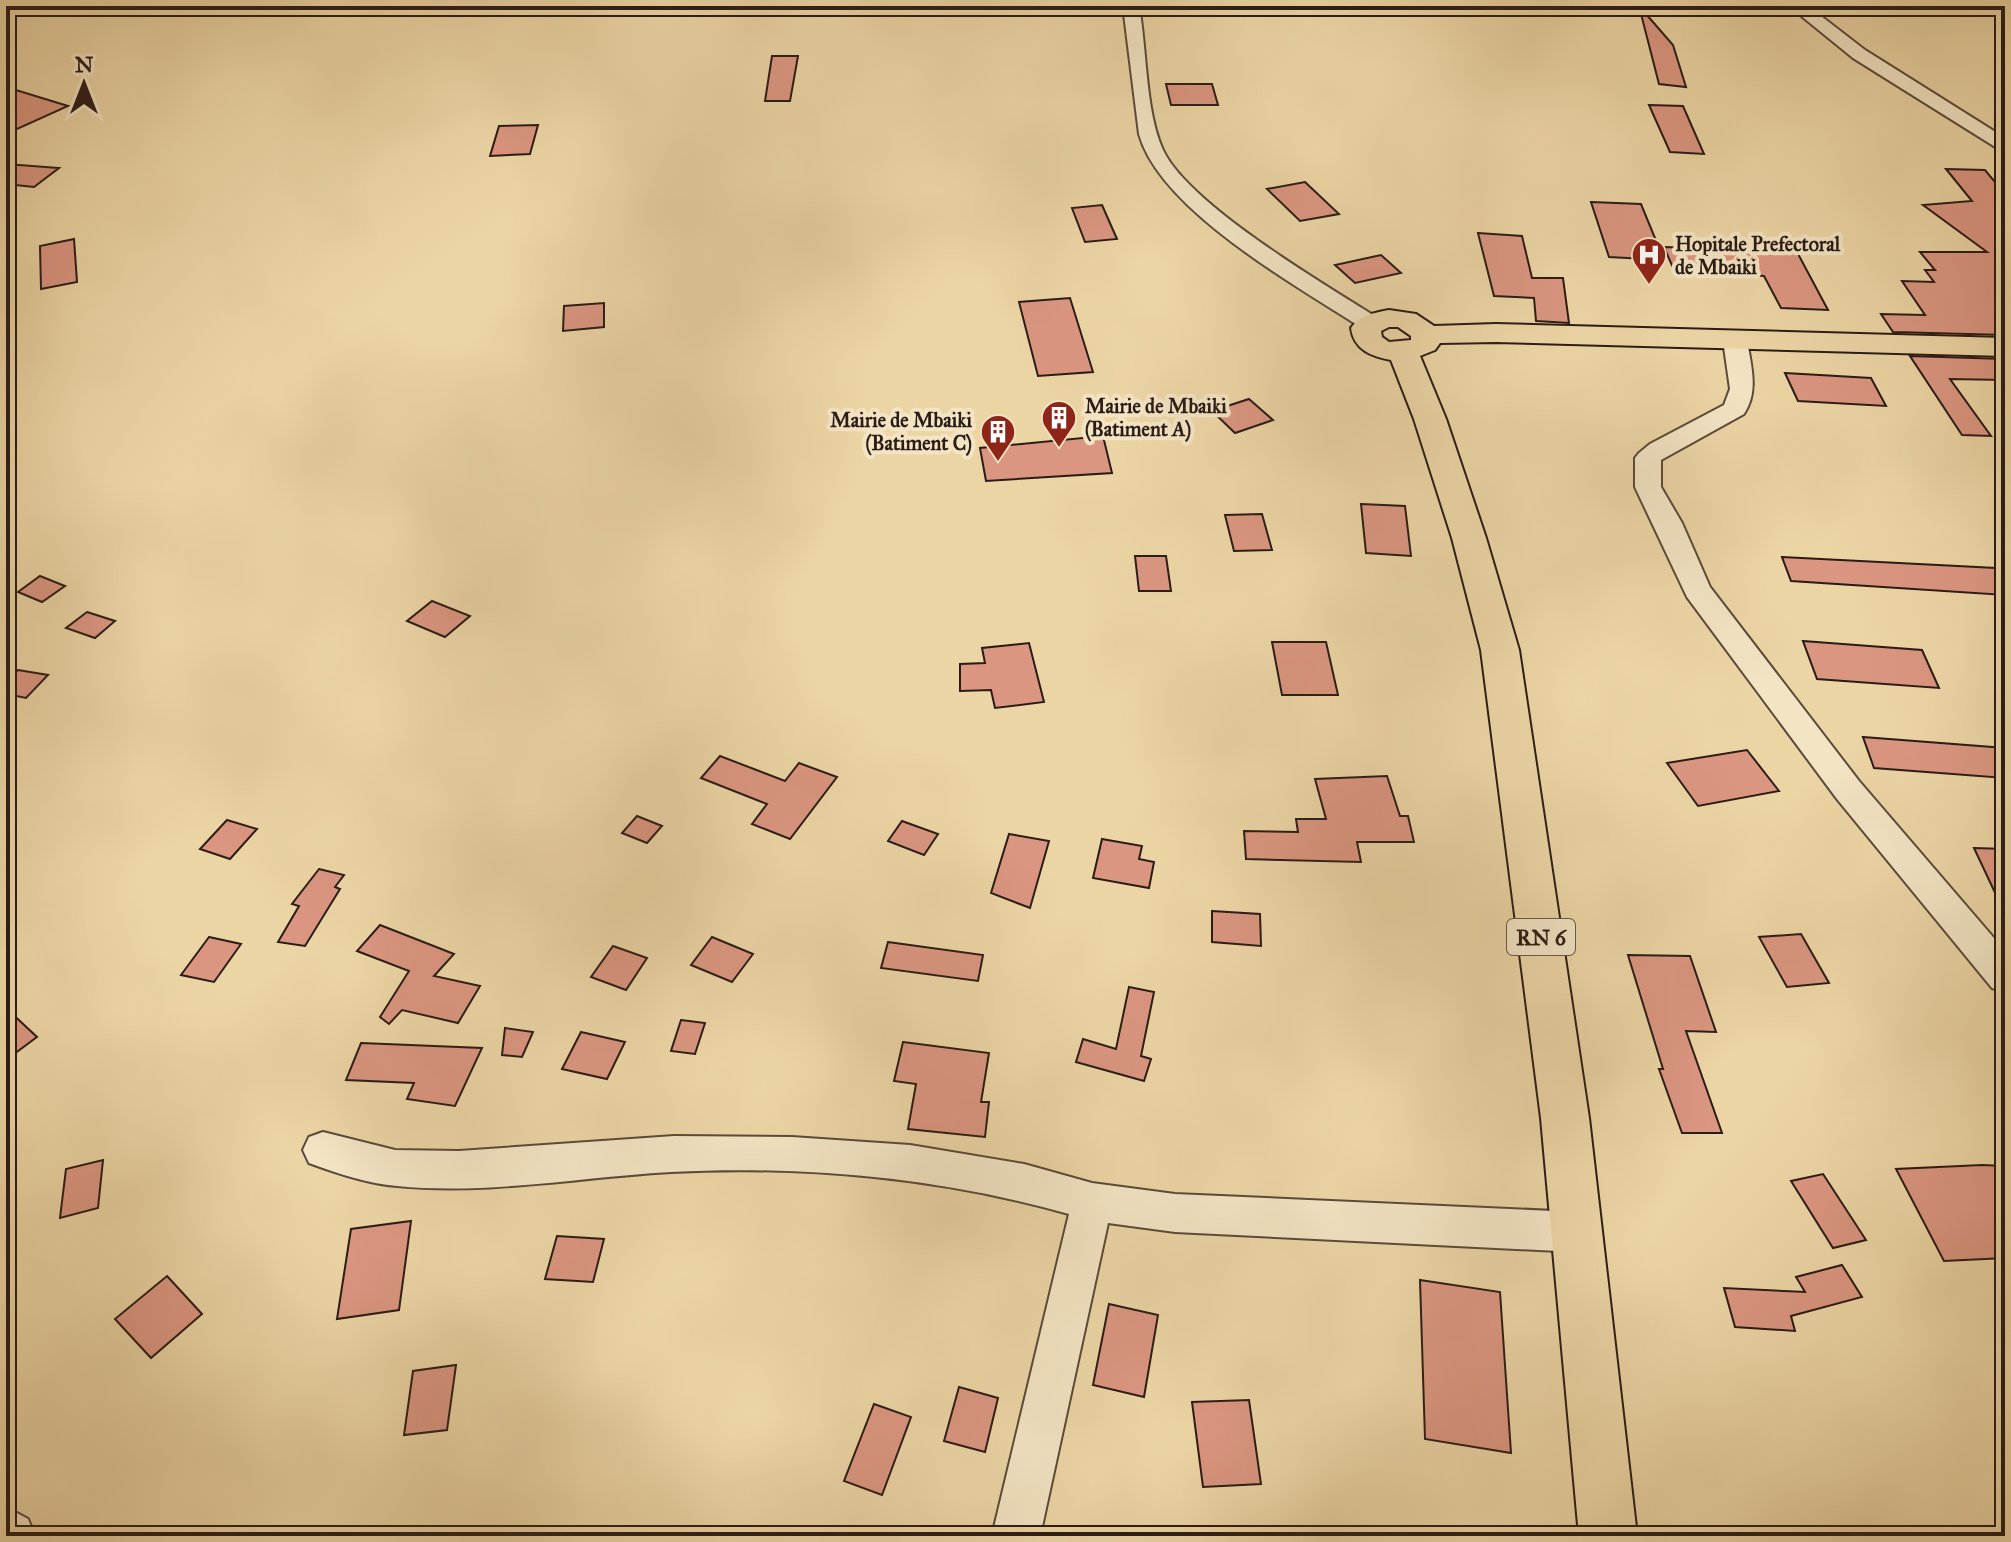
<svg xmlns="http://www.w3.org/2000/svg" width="2011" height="1542" font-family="'IM FELL Great Primer',serif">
<rect width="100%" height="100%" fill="#ecd5a5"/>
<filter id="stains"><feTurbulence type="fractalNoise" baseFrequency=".0025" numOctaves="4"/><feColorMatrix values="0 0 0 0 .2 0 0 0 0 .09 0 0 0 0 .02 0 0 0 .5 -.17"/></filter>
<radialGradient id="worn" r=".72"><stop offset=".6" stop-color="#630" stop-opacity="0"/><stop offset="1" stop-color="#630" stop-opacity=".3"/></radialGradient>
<!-- building -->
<g fill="#db9681" stroke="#2a1c16" stroke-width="2">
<polygon points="1639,6 1673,45 1686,87 1659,84"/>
<polygon points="772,56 798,56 790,101 765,101"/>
<polygon points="1166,84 1212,84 1218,105 1171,105"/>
<polygon points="6,87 68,106 6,134"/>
<polygon points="1649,105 1683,106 1704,154 1670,152"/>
<polygon points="538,125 530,154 490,156 499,126"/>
<polygon points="6,164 59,168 34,187 6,184"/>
<polygon points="1946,169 1985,170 2005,194 2005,335 1893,332 1881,314 1925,315 1902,281 1934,282 1925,270 1935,270 1920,252 1987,252 1923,205 1972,201"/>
<polygon points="1305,182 1339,214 1300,221 1267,189"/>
<polygon points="1591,202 1641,204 1664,260 1609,257"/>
<polygon points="1102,205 1117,239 1085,242 1072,208"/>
<polygon points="1478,233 1522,236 1532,278 1563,278 1569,323 1536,321 1534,298 1494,296"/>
<polygon points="74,239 77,282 41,289 40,246"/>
<polygon points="1664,247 1797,252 1828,310 1781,308 1764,276 1674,270"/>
<polygon points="1381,255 1401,273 1355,283 1335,265"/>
<polygon points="1070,298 1093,372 1038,376 1019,302"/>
<polygon points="604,303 604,327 563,331 564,306"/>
<polygon points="1910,356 2005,359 2005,380 1950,379 1991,436 1962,435"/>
<polygon points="1785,373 1871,378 1886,406 1798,401"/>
<polygon points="1249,399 1273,420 1235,433 1212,411"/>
<polygon points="1103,436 1112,473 986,481 980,448"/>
<polygon points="1361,504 1405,506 1411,556 1366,553"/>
<polygon points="1262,514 1272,550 1234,551 1225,515"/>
<polygon points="1135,556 1166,556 1171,591 1139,591"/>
<polygon points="1782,557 1996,568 2005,585 2005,595 1791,581"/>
<polygon points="40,576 65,586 42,602 18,592"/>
<polygon points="432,601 470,616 445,637 407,621"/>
<polygon points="87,612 115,621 95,638 66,628"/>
<polygon points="1803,641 1922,650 1939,688 1817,679"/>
<polygon points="1272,642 1326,642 1338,695 1282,695"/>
<polygon points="1029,643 1044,702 995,708 991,690 960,691 960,664 985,663 982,648"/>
<polygon points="18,670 48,675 26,698 6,694 6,682"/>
<polygon points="1863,737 2005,748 2005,778 1874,768"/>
<polygon points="1747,750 1779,791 1698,806 1667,763"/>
<polygon points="720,756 785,781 799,763 837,777 790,839 752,824 767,804 701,778"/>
<polygon points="1387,776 1400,816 1408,816 1414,842 1357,842 1361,862 1246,859 1244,831 1298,832 1296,819 1326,819 1315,779"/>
<polygon points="637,816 662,826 647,843 622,833"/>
<polygon points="227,820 257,829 230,859 200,849"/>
<polygon points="902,821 938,834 924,855 888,841"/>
<polygon points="1009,834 1049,841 1030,908 991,893"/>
<polygon points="1102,839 1142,846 1139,859 1154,862 1149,888 1093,878"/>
<polygon points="1974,848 2005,849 2005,914"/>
<polygon points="319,869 344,875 335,887 340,889 305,946 278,942 299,906 292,904"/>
<polygon points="1212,911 1260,914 1261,946 1212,942"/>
<polygon points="380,925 454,954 434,976 480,986 458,1023 402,1010 389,1024 380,1017 409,971 357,951"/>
<polygon points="1801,934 1829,983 1787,987 1759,937"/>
<polygon points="209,937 241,944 214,982 181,975"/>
<polygon points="712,937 753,954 732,982 691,965"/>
<polygon points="888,942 983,955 978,981 881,968"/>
<polygon points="613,946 647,958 626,990 591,977"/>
<polygon points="1628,955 1690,956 1716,1032 1686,1031 1722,1133 1682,1133 1659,1069 1663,1069"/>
<polygon points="1129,987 1154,992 1141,1056 1151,1059 1144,1081 1076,1062 1083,1039 1116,1049"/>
<polygon points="6,1008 37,1037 6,1060"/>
<polygon points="681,1020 705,1023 695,1054 671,1051"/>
<polygon points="505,1028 533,1032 522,1057 502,1055"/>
<polygon points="581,1032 625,1042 607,1079 562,1069"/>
<polygon points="903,1042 989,1053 981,1102 989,1102 985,1137 908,1129 916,1084 894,1081"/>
<polygon points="361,1043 482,1048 455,1106 407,1099 414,1083 346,1080"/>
<polygon points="103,1160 98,1208 60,1218 66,1169"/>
<polygon points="1982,1165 2005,1166 2005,1258 1944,1261 1896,1169"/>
<polygon points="1823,1174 1866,1240 1833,1248 1791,1181"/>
<polygon points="411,1221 399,1310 337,1319 351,1229"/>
<polygon points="557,1236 604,1239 593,1282 545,1279"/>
<polygon points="1842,1265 1862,1297 1791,1316 1795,1331 1735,1327 1724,1288 1805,1292 1796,1277"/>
<polygon points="167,1276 202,1314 151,1358 115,1319"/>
<polygon points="1420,1280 1500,1292 1511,1453 1425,1439"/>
<polygon points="1109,1304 1158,1315 1144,1397 1093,1385"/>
<polygon points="456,1365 447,1430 404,1435 413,1371"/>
<polygon points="959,1387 998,1398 985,1452 944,1441"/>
<polygon points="1249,1400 1261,1484 1203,1487 1192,1402"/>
<polygon points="874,1404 911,1417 882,1495 844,1481"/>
</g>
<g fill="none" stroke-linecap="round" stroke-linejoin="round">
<defs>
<g id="minor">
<path d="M1123 6H1139C1147 50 1145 110 1163 150 1188 204 1325 285 1378 318L1382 323 1378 328H1362C1297 286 1160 210 1139 134Z"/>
<polygon points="1789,6 1808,6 1865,50 2005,138 2005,153 1853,58"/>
<path d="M1735 333 1743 335 1747 340C1751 366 1759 391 1744 414L1661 460V487L1682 523 1710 587 1859 781 2005 951V992L1992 988 1837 799 1687 597 1635 487V458L1639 453 1650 444 1724 405 1730 389 1723 340 1727 335Z"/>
<path d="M323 1132 395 1150 459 1151 674 1136 792 1137 910 1145 1024 1164 1092 1183 1175 1194 1577 1212 1592 1218 1598 1232 1592 1246 1577 1252 1175 1232 1108 1223 1040 1536H992L1069 1214C942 1178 803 1165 671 1172 582 1177 486 1195 397 1186 369 1184 336 1173 309 1163L303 1150 309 1137Z"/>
<polygon points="6,1507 28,1519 35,1536 6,1536"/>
</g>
<path id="major" d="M1389 310 1416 314 1434 326 1496 324 2005 338V356L1496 342 1440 343 1435 350 1420 356 1446 419 1486 538 1519 650 1589 1118 1637 1536H1579L1541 1118 1481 650 1452 538 1414 419 1391 360C1371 356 1354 350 1351 328 1360 315 1374 313 1389 310ZM1389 327H1398L1411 336V340L1389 342 1382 337 1381 331Z"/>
</defs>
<!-- minor casing -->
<use href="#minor" stroke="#5a4a3a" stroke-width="4"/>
<!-- major casing -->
<use href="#major" stroke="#2a1c16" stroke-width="4"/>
<!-- minor -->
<use href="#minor" fill="#f3e4c4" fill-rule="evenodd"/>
<!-- major -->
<use href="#major" fill="#ecd5a5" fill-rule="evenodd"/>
</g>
<!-- icons -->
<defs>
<symbol id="hospital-pin" viewBox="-11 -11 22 30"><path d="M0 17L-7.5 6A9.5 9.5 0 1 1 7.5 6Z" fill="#8f2418" stroke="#f3e4c4"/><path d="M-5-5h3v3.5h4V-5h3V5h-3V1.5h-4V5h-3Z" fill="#fff"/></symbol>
<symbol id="building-pin" viewBox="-11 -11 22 30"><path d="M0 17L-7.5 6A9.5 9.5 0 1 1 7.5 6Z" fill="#8f2418" stroke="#f3e4c4"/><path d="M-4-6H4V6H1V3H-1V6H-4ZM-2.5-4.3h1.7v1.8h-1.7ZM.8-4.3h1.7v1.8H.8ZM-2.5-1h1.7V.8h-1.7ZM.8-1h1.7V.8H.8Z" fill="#fff"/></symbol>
</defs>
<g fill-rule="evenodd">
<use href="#hospital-pin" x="1629" y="235" width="40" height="54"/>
<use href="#building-pin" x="1039" y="398" width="40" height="54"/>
<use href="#building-pin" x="978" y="412" width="40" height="54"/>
</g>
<g text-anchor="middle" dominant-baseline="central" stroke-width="8" stroke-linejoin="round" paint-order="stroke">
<!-- far-poi labels -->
<g font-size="20" font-weight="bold" fill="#2a1c16" stroke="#f3e4c4" text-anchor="start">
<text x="1675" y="244">Hopitale Prefectoral<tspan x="1675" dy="23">de Mbaiki</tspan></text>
<text x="1085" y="406">Mairie de Mbaiki<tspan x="1085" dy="23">(Batiment A)</tspan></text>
<text x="972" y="420" text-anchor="end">Mairie de Mbaiki<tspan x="972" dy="23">(Batiment C)</tspan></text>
</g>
<!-- shield labels -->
<rect fill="#f3e4c4" stroke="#66584a" stroke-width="2" x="1507" y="919" width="68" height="36" rx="6"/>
<g font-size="22" font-weight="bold" fill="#2a1c16">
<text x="1541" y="937">RN 6</text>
</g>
</g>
<!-- margin -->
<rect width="2011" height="1542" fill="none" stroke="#ecd5a5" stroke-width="32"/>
<rect x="8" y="8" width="1995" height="1526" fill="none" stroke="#2a1c16" stroke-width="4"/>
<rect x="16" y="16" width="1979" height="1510" fill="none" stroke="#2a1c16" stroke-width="2"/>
<!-- north arrow -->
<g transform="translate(84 84)" stroke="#f3e4c4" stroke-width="6" paint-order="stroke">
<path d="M0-6L14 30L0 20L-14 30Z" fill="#2a1c16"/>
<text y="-12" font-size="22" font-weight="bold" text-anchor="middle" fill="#2a1c16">N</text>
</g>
<rect width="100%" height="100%" filter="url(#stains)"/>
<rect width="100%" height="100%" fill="url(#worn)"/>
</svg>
